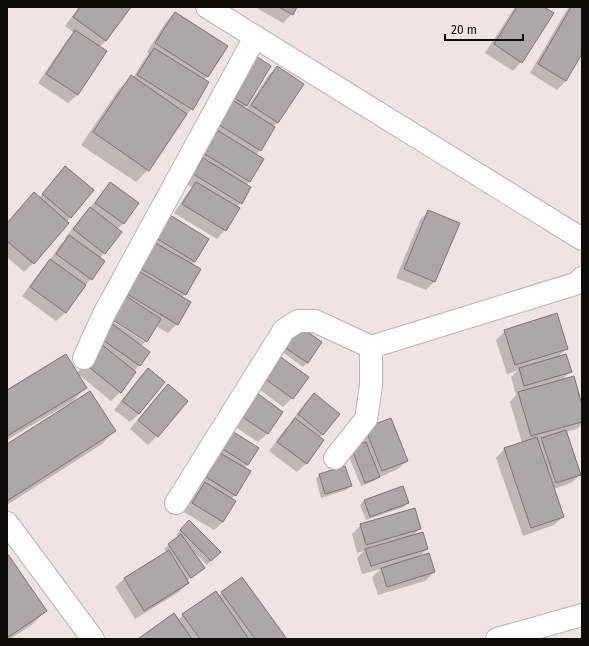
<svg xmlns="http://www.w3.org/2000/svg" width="589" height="646" font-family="'Fira Sans',sans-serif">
<rect width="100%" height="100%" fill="#efe4e3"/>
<!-- shadow -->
<g fill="#0003">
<polygon points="79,7 129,7 106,41 99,47 106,52 77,95 68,103 38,83 67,40 74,33 65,26"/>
<polygon points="259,7 296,7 292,14 283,23 258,9"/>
<polygon points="515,7 542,7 521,62 513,71 485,53"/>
<polygon points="570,7 582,7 582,52 566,81 557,90 530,73 566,11"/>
<polygon points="175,13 207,77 204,80 192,109 184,117 148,170 136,182 81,145 119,89 131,77 133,78 145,58 149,54 147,52 166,22"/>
<polygon points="241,62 247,105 244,108 246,110 268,76 277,67 277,123 273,127 274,127 260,150 256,155 263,159 249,182 246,185 241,203 237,207 225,230 217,239 174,213 188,192 192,187 185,183"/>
<polygon points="66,167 93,190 66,222 68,223 33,263 24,272 7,257 7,223 39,198 57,176"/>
<polygon points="110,183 138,203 123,224 117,229 121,232 100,258 91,279 83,288 65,313 56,321 22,296 42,269 48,263 60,245 66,239 65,238 82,217 87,212 102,192"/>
<polygon points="429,211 435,281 426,290 396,278 420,220"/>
<polygon points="162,225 208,239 194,262 191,265 185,294 182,298 190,303 177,324 168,333 156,326 145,342 145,340 107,316"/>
<polygon points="106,317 145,342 141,346 149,352 139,366 134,371 120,392 111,401 77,373 92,354"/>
<polygon points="294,331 321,342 307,363 303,367 281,351"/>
<polygon points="505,331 567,348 558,357 571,371 561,381 582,409 582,424 577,429 566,432 580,475 571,483 554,489 563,517 554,525 523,536 496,458 504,449 522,443 510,402 516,395 511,377 518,370 507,374 496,340"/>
<polygon points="271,366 307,377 292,398 283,407 256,387"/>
<polygon points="148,370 163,382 139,414 130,422 114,410 139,378"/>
<polygon points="168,386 187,401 157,436 148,445 130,429 159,394"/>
<polygon points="85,388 73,401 7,440 7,391"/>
<polygon points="314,394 323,434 319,438 323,440 306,464 297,472 269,451 286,428 291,424 290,423 305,403"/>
<polygon points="249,404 282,412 267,434 258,442 233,425"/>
<polygon points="365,429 407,461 398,469 378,478 374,481 361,486 347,452"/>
<polygon points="114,431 102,444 7,505 7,445"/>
<polygon points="228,436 258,448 248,465 244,468 236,495 231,499 223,522 214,530 184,512 196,492 200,488 198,486"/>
<polygon points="320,474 351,486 346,490 321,498 316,479"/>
<polygon points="403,487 408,502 404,507 366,520 360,505 364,501"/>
<polygon points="189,522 220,552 207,565 193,551 203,568 199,572 187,581 188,583 179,592 135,619 115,587 124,579 167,552 164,549 179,537 176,535"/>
<polygon points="361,525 420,528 413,536 427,549 419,557 434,572 425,581 378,595 372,577 381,569 362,574 357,558 364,551 357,553 352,534"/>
<polygon points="7,554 45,611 33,624 10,639 7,639"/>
<polygon points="242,578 285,639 140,639 178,620 183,615 218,596"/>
</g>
<!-- building -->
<g fill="#afa6aa" stroke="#7c7377">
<polygon points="80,7 131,7 106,41 73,17"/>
<polygon points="279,7 297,7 293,15"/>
<polygon points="517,7 544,7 554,13 522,63 494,44"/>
<polygon points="571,7 582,7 582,54 566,81 538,64"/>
<polygon points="175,12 228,46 208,77 155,43"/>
<polygon points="75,30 107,51 78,95 46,74"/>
<polygon points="154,48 209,82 193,110 137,75"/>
<polygon points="250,52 271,66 247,106 226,93"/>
<polygon points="277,66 304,84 278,123 251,105"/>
<polygon points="131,75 187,114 149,171 93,132"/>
<polygon points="228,97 275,127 261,151 213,121"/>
<polygon points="217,130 264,159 250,182 203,153"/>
<polygon points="203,158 251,187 242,204 193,174"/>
<polygon points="65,166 94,190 71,218 42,194"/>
<polygon points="110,182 139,203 124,224 95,203"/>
<polygon points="196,182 240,208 226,231 182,204"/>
<polygon points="34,192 69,223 34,264 7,241 7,223"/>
<polygon points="90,207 122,232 105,254 73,229"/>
<polygon points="428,210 460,223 435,282 404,269"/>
<polygon points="170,215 209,239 195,262 156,238"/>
<polygon points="69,235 105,261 92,280 56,254"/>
<polygon points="152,241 201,269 186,295 138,267"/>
<polygon points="50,259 86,285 66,313 30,287"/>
<polygon points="137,270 191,302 178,325 124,292"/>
<polygon points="123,294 161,319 147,342 108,317"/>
<polygon points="557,313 568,349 515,365 504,330"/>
<polygon points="111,323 150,352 140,366 100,338"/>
<polygon points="299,326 322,342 308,363 284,347"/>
<polygon points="101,344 136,372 121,393 85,364"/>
<polygon points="66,354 87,388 7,436 7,390"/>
<polygon points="566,354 572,372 524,386 519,368"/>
<polygon points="279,356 309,377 293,399 264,378"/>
<polygon points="148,368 165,382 139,414 122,401"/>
<polygon points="574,376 582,405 582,422 531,436 518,392"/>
<polygon points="168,384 188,401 158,437 138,420"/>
<polygon points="90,391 116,431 7,501 7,444"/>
<polygon points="257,393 283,412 268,434 241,416"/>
<polygon points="314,393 340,414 323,435 298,414"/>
<polygon points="295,418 324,440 307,464 277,442"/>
<polygon points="391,418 408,461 382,471 365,428"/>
<polygon points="566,430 581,475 556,483 541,438"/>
<polygon points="232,431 259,448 248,465 221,448"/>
<polygon points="537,437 564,517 531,528 504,448"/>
<polygon points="366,442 380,477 365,483 351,447"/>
<polygon points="220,453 251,471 236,496 206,477"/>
<polygon points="345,466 352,486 325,494 319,474"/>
<polygon points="205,482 236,501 223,522 192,503"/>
<polygon points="403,486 409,503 370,517 364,500"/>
<polygon points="415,508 421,529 366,545 360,524"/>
<polygon points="189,520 221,552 211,561 180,530"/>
<polygon points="423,532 428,549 371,566 365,549"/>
<polygon points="181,534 205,568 191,578 168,544"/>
<polygon points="169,550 189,583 144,611 124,578"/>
<polygon points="7,553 47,611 7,638"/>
<polygon points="429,553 435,572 387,587 381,568"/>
<polygon points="242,577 287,639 255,639 221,592"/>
<polygon points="216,591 249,639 200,639 182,614"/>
<polygon points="174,613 192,639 138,639"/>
</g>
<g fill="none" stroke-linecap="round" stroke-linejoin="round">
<defs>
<g id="minor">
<polyline points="207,7 582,239"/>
<polyline points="84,358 104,314 255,37"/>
<polyline points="335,458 366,419 371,386 371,347 578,283 582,278"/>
<polyline points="176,503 284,330 298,321 315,321 371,347"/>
<polyline points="7,523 93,639"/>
</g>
<polyline id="tertiary" points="497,639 582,615"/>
</defs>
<!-- minor casing -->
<use href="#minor" stroke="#bdb2b2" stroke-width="24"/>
<!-- tertiary casing -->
<use href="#tertiary" stroke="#bdb2b2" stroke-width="24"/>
<!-- minor -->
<use href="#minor" stroke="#fff" stroke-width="22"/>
<!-- tertiary -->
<use href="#tertiary" stroke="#fff" stroke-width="22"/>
</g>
<!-- border -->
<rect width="589" height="646" fill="none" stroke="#0f0b0b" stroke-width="16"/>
<!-- scale -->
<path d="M445 34v6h78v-6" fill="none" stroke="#0f0b0b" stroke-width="2"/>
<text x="451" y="34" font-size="12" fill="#0f0b0b" stroke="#efe4e3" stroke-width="3" paint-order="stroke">20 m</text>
</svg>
